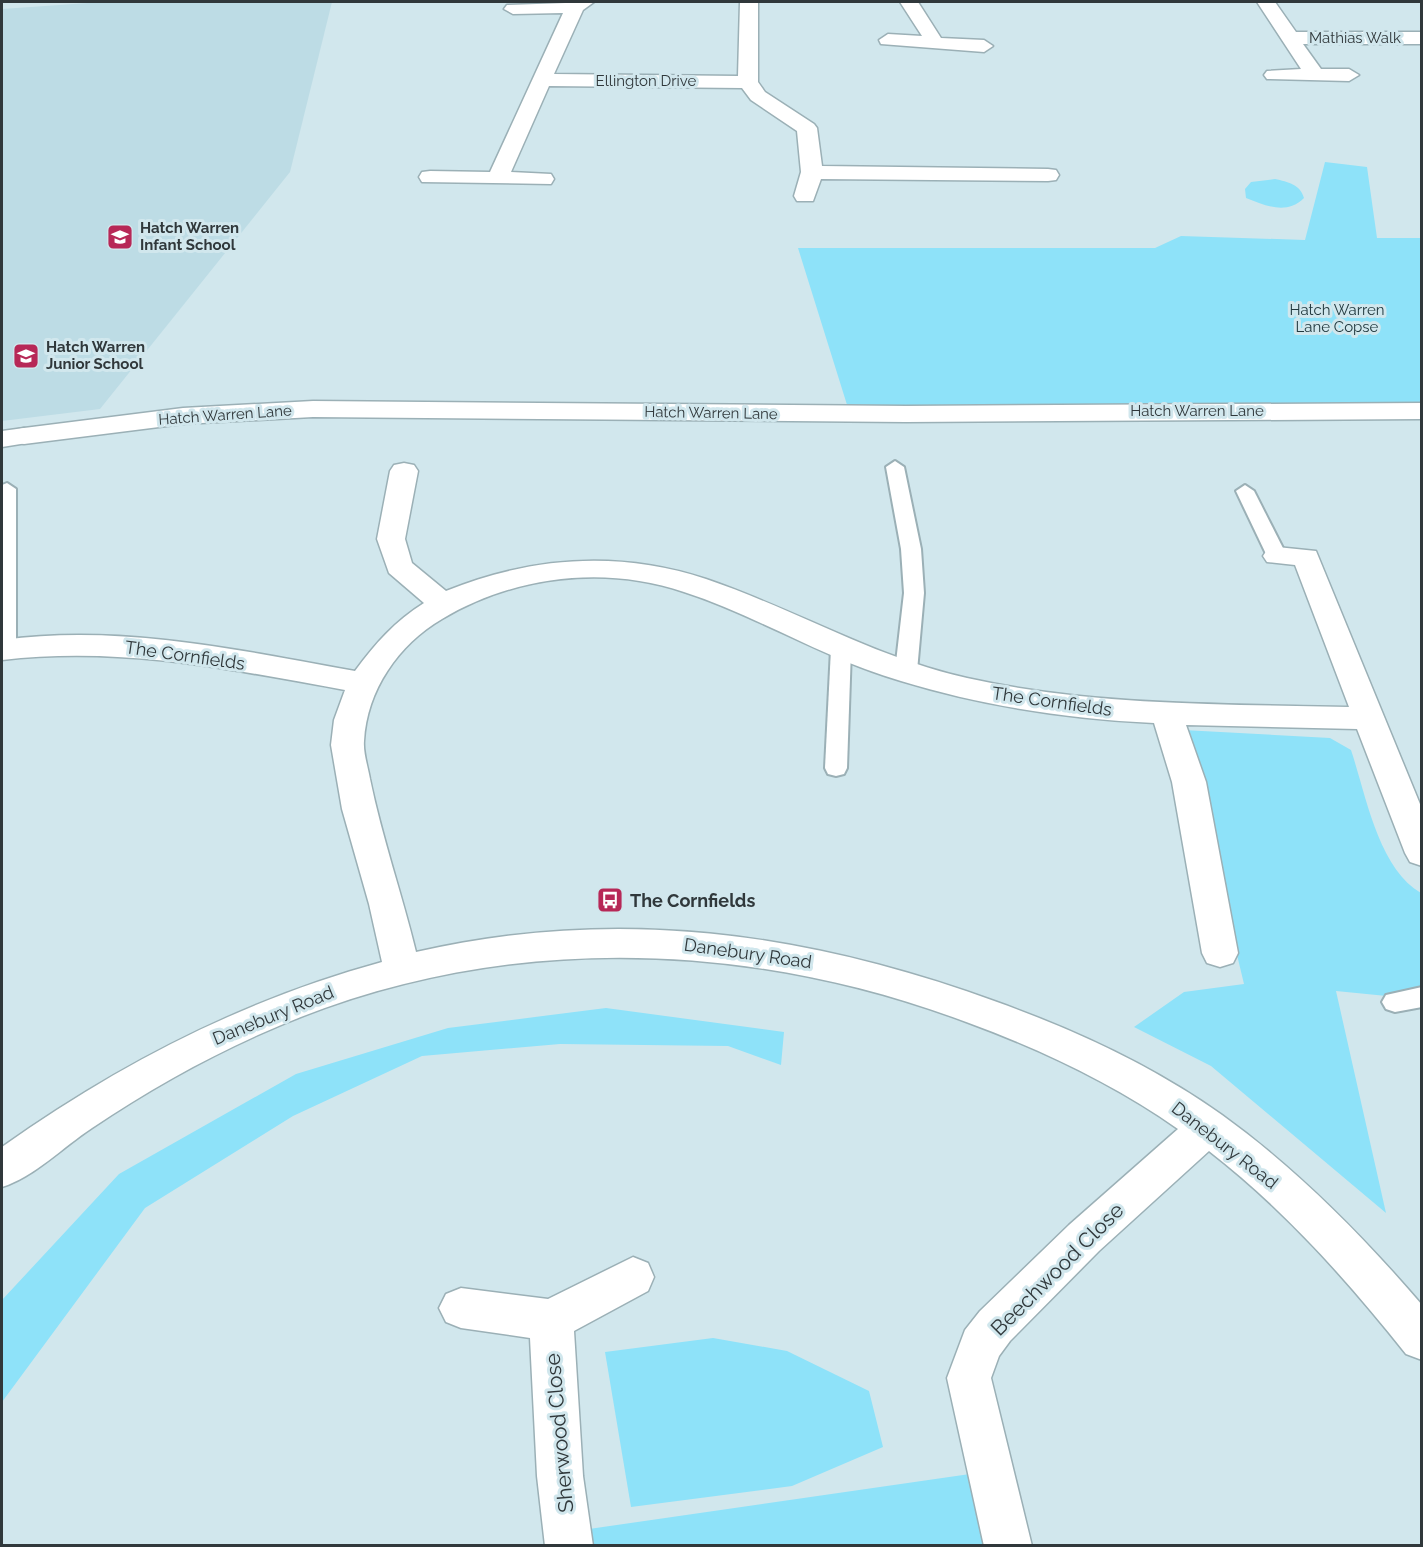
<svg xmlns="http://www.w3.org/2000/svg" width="1423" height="1547" font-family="Raleway,sans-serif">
<rect width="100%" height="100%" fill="#d1e7ed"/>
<!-- built -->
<polygon fill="#bddce5" points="102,2 332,2 290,172 100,409 2,421 2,9"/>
<!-- green -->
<g fill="#8ee2f9">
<polygon points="1325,162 1367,167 1377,238 1421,238 1421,403 848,408 798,248 1155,248 1181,236 1305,240"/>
<path d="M1275 179C1288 182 1300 184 1304 198 1287 215 1266 206 1246 198L1245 189 1251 182Z"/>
<path d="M1183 730 1330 738 1351 750C1366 795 1378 868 1421 893V996L1417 999 1336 991 1386 1213 1211 1066 1134 1027 1184 992 1244 984Z"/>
<polygon points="606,1008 784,1032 781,1065 728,1046 560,1044 422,1056 293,1116 145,1208 2,1402 2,1300 119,1174 296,1074 448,1028"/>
<polygon points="713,1338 787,1351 869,1391 883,1447 792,1486 631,1507 605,1352"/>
<polygon points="970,1474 991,1545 591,1546 589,1529"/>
</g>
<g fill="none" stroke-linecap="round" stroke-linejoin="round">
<defs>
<g id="service">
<polygon points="895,461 904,467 921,549 924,593 917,671 913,676 899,676 895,671 904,593 901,549 886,467"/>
<polygon points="7,483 16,489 16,649 13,654 2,655 2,485"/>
<polygon points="1245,485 1254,491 1287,556 1284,560 1270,560 1267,556 1236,491"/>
<polygon points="841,642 848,644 851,649 847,768 844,774 836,776 828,774 825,768 831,649 834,644"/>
<polygon points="1422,987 1422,1007 1395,1012 1386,1009 1382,1002 1386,995"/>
</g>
<polygon id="pedestrian" points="24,428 33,430 37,436 33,442 2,447 2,431"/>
<g id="minor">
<polygon points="594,2 583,10 554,74 738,76 740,2 758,2 758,82 765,92 814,124 817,128 822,166 1048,169 1056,170 1059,175 1056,180 1048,181 821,179 813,201 797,201 794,196 801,172 797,131 751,100 742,88 549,86 511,172 551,174 554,179 551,184 422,182 419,177 422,172 430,171 490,172 563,13 513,14 504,9 507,5"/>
<polygon points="900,2 918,2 941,38 984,40 993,46 984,52 881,44 879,40 888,34 922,36"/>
<polygon points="1257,2 1275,2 1296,32 1422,32 1422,44 1303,44 1321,69 1349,69 1359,75 1349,81 1267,79 1264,75 1267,71 1301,69"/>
<polygon points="313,401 906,406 1422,403 1422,419 906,422 313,417 183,424 24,444 15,442 11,436 15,430 24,428 183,408"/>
<path d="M404 463 414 465 418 471 405 539 412 563 446 591C530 557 618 550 706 579 795 609 875 658 967 678 1093 706 1221 704 1349 707L1295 565 1267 562 1263 556 1267 550 1277 547 1316 551 1422 809V866L1410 862 1405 853 1357 729 1186 725 1206 782 1238 953 1233 963 1220 967 1207 963 1202 953 1172 782 1154 723C1068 719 983 706 901 681 825 659 758 616 684 592 604 565 514 576 442 619 398 645 367 690 364 741 363 753 368 767 370 779 382 838 402 894 416 952 617 906 805 932 997 1002 1075 1030 1155 1067 1222 1115 1297 1169 1362 1235 1422 1305V1360L1406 1354C1347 1280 1284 1209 1209 1151L1099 1251 1010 1341 999 1356 991 1378 1032 1546H984L947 1378 965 1330 980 1311 1069 1225 1178 1129C1114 1084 1042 1050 969 1023 738 936 485 932 258 1035 200 1061 144 1093 92 1128 63 1147 34 1177 2 1187V1147C119 1064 243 1000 382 962L369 904 342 809 331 745 334 720 345 690C229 669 121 646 2 660V640C121 624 238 650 355 671 375 644 395 621 424 603L389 573 377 539 390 471 394 465Z"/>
<polygon points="633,1257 648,1263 654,1277 648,1291 574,1331 583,1476 593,1546 545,1546 537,1476 530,1338 461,1328 446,1322 439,1308 446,1294 461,1288 548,1299"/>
</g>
</defs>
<!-- service casing -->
<use href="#service" stroke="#9bb0b6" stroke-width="4"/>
<!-- pedestrian casing -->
<use href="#pedestrian" stroke="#9bb0b6" stroke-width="3"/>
<!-- minor casing -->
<use href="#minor" stroke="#9bb0b6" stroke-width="3"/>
<!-- service -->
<use href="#service" fill="#fff" fill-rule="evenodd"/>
<!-- pedestrian -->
<use href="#pedestrian" fill="#fff" fill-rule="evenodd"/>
<!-- minor -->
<use href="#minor" fill="#fff" fill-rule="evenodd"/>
</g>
<!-- icons -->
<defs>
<symbol id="school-square" viewBox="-11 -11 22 22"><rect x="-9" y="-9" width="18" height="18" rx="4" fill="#b72857" stroke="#d1e7ed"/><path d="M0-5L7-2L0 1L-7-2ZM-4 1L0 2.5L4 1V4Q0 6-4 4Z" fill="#fff"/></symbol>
<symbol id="bus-square" viewBox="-11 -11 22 22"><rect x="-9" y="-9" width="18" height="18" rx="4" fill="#b72857" stroke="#d1e7ed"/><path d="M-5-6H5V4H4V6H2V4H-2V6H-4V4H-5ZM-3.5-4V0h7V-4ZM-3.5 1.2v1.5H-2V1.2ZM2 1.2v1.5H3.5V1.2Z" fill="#fff"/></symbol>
</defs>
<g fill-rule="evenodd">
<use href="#school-square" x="105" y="222" width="30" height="30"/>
<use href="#school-square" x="11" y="341" width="30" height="30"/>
<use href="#bus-square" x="595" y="885" width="30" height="30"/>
</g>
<g text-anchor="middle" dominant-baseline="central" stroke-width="6" stroke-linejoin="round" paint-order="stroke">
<!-- far-street labels -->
<g font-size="15" fill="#30383b" stroke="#d1e7ed">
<text x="1355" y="38">Mathias Walk</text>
<text x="646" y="81">Ellington Drive</text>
<text x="1197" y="411">Hatch Warren Lane</text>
<text transform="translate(711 413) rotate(1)">Hatch Warren Lane</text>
<text transform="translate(225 415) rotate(-4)">Hatch Warren Lane</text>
</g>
<!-- far-poi labels -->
<g font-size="15" font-weight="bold" fill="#30383b" stroke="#d1e7ed" text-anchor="start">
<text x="140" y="228">Hatch Warren<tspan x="140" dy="17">Infant School</tspan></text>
<text x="46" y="347">Hatch Warren<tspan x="46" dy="17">Junior School</tspan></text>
</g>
<!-- far-park labels -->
<g font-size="15" fill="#21393f" stroke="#d1e7ed">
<text x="1337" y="310">Hatch Warren<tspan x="1337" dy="17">Lane Copse</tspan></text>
</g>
<!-- street labels -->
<g font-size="18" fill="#30383b" stroke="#d1e7ed">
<text transform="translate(185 655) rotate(8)">The Cornfields</text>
<text transform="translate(1052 701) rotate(8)">The Cornfields</text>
<text transform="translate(748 953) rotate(8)">Danebury Road</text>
<text transform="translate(273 1015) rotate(-22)">Danebury Road</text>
<text transform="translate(1225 1145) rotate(38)">Danebury Road</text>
</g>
<!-- poi labels -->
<g font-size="18" font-weight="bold" fill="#30383b" stroke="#d1e7ed" text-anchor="start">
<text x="630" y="900">The Cornfields</text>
</g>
<!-- near-street labels -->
<g font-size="21" fill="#30383b" stroke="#d1e7ed">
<text transform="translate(1057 1269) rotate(-45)">Beechwood Close</text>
<text transform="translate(559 1433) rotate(-95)">Sherwood Close</text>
</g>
</g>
<!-- border -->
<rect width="1423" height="1547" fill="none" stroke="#30383b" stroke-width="6"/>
</svg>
